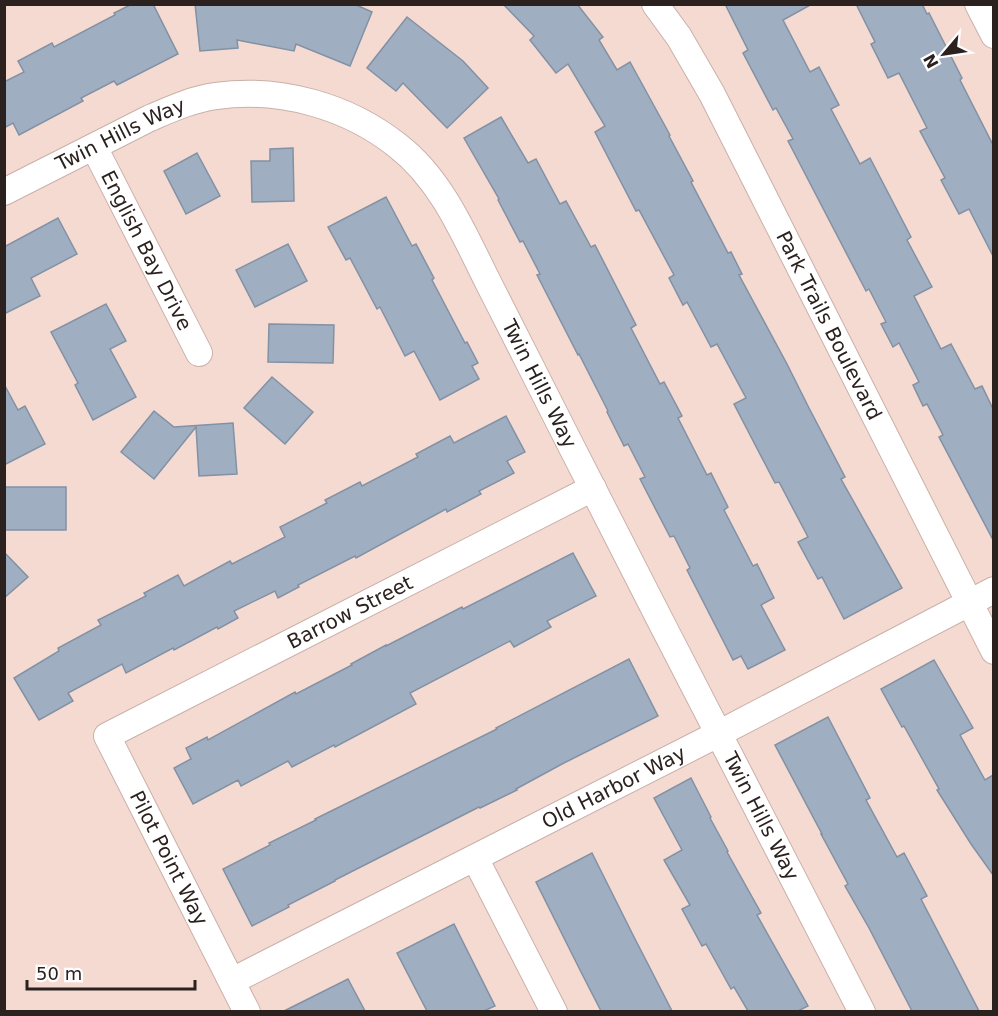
<svg xmlns="http://www.w3.org/2000/svg" width="998" height="1016" font-family="'DejaVu Sans',sans-serif">
<rect width="100%" height="100%" fill="#f5dad2"/>
<!-- building -->
<g fill="#9faec1" stroke="#8291a4" stroke-width="1.5">
<polygon points="132,4 153,4 178,54 117,85 114,81 81,98 83,101 19,135 13,123 4,128 4,82 24,72 18,61 52,43 54,47 115,15 114,13"/>
<polygon points="195,4 354,4 372,12 350,66 296,44 294,51 237,40 238,48 200,51"/>
<polygon points="503,4 577,4 603,37 599,40 617,70 630,62 670,135 669,136 693,181 691,182 728,253 731,252 742,274 739,275 787,364 809,408 845,477 841,479 902,588 844,619 822,577 818,579 798,542 808,537 779,482 775,483 734,404 746,398 717,344 711,347 687,302 683,305 669,278 674,275 639,210 636,211 595,132 605,126 568,64 556,73 530,40 534,36"/>
<polygon points="725,4 812,4 783,20 810,72 819,67 839,105 831,109 860,164 870,158 911,237 907,240 932,287 914,296 941,349 951,344 975,389 982,386 993,409 993,540 939,437 943,435 927,404 923,406 913,385 919,382 899,343 893,347 881,324 886,322 869,289 866,291 788,141 793,139 776,108 773,110 743,53 748,50"/>
<polygon points="856,4 922,4 927,14 929,13 962,78 960,80 993,145 993,256 969,209 959,214 941,180 945,178 920,131 927,128 899,73 888,78 871,44 875,42"/>
<polygon points="407,17 463,61 488,88 447,128 403,83 396,91 367,68"/>
<polygon points="501,117 528,163 536,159 560,204 566,201 591,247 595,245 636,325 631,328 660,384 664,382 682,416 678,418 707,475 711,473 728,507 724,510 753,566 757,564 774,598 761,605 785,650 748,669 741,656 733,660 687,570 690,568 674,536 670,537 640,479 645,477 628,444 624,446 607,412 608,411 579,354 578,355 537,275 540,274 523,241 520,242 498,200 499,199 464,138"/>
<polygon points="293,148 294,201 252,202 251,161 270,161 270,149"/>
<polygon points="197,153 220,196 186,214 164,171"/>
<polygon points="386,197 412,246 416,244 434,278 432,280 465,343 467,342 478,363 472,366 479,379 440,400 414,351 405,356 380,307 377,309 350,258 346,260 328,227"/>
<polygon points="58,218 77,254 31,278 40,296 4,314 4,247"/>
<polygon points="288,244 307,281 255,307 236,270"/>
<polygon points="106,304 126,341 110,349 136,397 93,420 75,385 78,383 51,332"/>
<polygon points="269,324 334,325 333,363 268,362"/>
<polygon points="272,377 313,412 285,444 244,408"/>
<polygon points="4,384 18,410 25,406 45,444 4,465"/>
<polygon points="154,411 174,427 233,423 237,474 199,476 196,427 154,479 121,452"/>
<polygon points="506,416 525,452 507,461 514,473 479,491 481,494 447,512 446,509 356,558 355,556 298,585 299,587 278,598 275,591 234,611 238,618 218,629 217,627 174,650 173,648 126,673 122,664 68,693 73,701 39,720 14,678 59,651 58,648 101,625 98,620 146,596 144,593 178,575 184,586 230,561 232,564 285,537 280,527 327,503 325,500 360,482 362,486 418,457 416,454 450,436 454,443"/>
<rect x="4" y="487" width="62" height="43"/>
<polygon points="4,552 28,577 4,598"/>
<polygon points="573,553 596,596 547,621 551,627 514,647 510,641 410,693 416,704 335,747 334,745 292,767 288,761 241,786 238,780 193,804 174,768 191,759 186,748 207,737 208,740 295,692 296,694 352,665 351,664 386,645 386,646 462,607 463,609"/>
<polygon points="629,659 658,716 562,764 516,789 517,790 480,808 479,807 335,880 335,881 288,905 289,907 252,926 223,869 270,845 269,843 316,820 315,819 497,729 496,728"/>
<polygon points="934,660 973,728 960,735 985,780 993,775 993,875 971,844 937,790 939,789 904,726 902,727 881,689"/>
<polygon points="828,717 870,798 866,800 897,857 904,853 927,896 921,899 979,1011 912,1011 869,928 845,886 848,884 821,834 822,834 775,745"/>
<polygon points="691,778 711,817 710,818 728,851 727,852 761,913 757,915 808,1006 798,1011 748,1011 734,987 731,989 706,944 702,946 682,909 690,905 664,860 682,850 654,798"/>
<polygon points="592,853 633,935 672,1011 601,1011 581,972 536,882"/>
<polygon points="454,924 495,1006 484,1011 427,1011 397,953"/>
<polygon points="348,979 365,1011 284,1011"/>
</g>
<g fill="none" stroke-linecap="round" stroke-linejoin="round">
<defs>
<g id="minor">
<path id="s1" d="M655 4 679 37 712 94 994 651"/>
<polyline points="978,4 994,35"/>
<path id="s2" d="M94 147 199 353"/>
<path id="s3" d="M4 192 150 118C171 109 193 99 216 96 280 87 348 106 398 146 443 181 465 237 490 286 515 335 539 383 564 432 662 626 763 818 862 1012"/>
<polyline points="475,858 554,1012"/>
<path id="s4" d="M232 981 720 733 994 590"/>
<path id="s5" d="M247 1012 107 736 593 488"/>
</g>
</defs>
<!-- minor casing -->
<use href="#minor" stroke="#cab0a8" stroke-width="28"/>
<!-- minor -->
<use href="#minor" stroke="#fff" stroke-width="26"/>
</g>
<g text-anchor="middle" dominant-baseline="central" stroke-width="4.5" stroke-linejoin="round" paint-order="stroke">
<!-- street labels -->
<g font-size="20" fill="#2b221f" stroke="#fff">
<text stroke="none"><textPath href="#s3" startOffset="130">Twin Hills Way</textPath></text>
<text stroke="none"><textPath href="#s2" startOffset="116">English Bay Drive</textPath></text>
<text stroke="none"><textPath href="#s1" startOffset="366">Park Trails Boulevard</textPath></text>
<text stroke="none"><textPath href="#s3" startOffset="706">Twin Hills Way</textPath></text>
<text stroke="none"><textPath href="#s5" startOffset="582">Barrow Street</textPath></text>
<text stroke="none"><textPath href="#s4" startOffset="428">Old Harbor Way</textPath></text>
<text stroke="none"><textPath href="#s3" startOffset="1192">Twin Hills Way</textPath></text>
<text transform="translate(169 858) rotate(63)">Pilot Point Way</text>
</g>
</g>
<!-- border -->
<rect width="998" height="1016" fill="none" stroke="#2b221f" stroke-width="12"/>
<!-- north arrow -->
<g transform="translate(944 54) rotate(241)" stroke="#ffffff" stroke-width="4.5" paint-order="stroke">
<path d="M0-4.5L10 22L0 15L-10 22Z" fill="#2b221f"/>
<text y="-9" font-size="16" font-weight="bold" text-anchor="middle" fill="#2b221f">N</text>
</g>
<!-- scale -->
<path d="M27 980v9h168v-9" fill="none" stroke="#2b221f" stroke-width="3"/>
<text x="36" y="980" font-size="18" fill="#2b221f" stroke="#ffffff" stroke-width="4.5" paint-order="stroke">50 m</text>
</svg>
